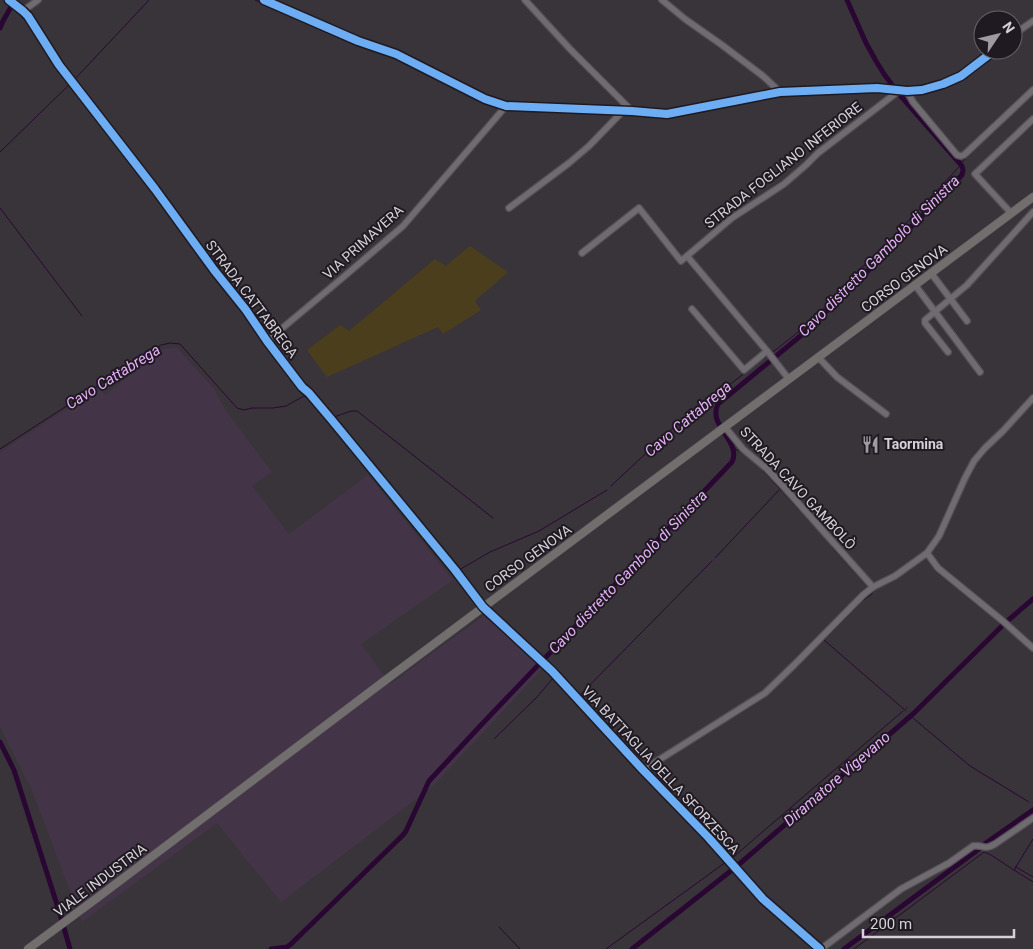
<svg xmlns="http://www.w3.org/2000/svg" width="1033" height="949" font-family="Roboto,sans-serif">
<rect width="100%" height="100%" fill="#39343a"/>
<!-- built -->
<polygon fill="#433547" points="177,348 213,388 226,411 272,472 252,486 289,534 368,475 453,580 361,644 390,684 485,615 544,667 433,786 281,902 217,823 82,922 31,788 0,727 0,452 99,388 105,395 163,349"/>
<!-- green -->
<polygon fill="#4b3e1c" points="470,246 508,272 475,301 481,310 443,334 438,327 327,377 307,350 340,325 349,331 435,259 446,266"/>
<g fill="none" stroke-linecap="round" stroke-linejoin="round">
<!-- stream -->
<g stroke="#2a0733" stroke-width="1">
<polyline points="255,0 358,46"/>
<polyline points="30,8 30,13 34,20"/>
<polyline points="74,80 149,0"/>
<polyline points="0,152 70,84"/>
<polyline points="961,163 1013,113"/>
<polyline points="0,208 82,316"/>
<polyline points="842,287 893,237 959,167"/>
<path d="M773 352C796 334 819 316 838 293"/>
<polyline points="334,417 351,411 357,411 493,518"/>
<polyline points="733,448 743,453 753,461"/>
<polyline points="0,449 161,345 170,343 180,344 237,408 244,410 252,408 273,408 286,406 304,396 310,400 453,574"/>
<polyline points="757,464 815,527"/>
<polyline points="611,486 673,428 767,356"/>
<polyline points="832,547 868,587"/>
<polyline points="715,558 779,490"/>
<polyline points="459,570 490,552 539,531 607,490"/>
<polyline points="872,592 872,594 862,601 824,640 906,711"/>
<polyline points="579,696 712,561"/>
<polyline points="906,708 907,708"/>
<polyline points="911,712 913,714"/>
<polyline points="913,718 970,766 1029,802"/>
<polyline points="494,739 538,696 553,678 574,702"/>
<polyline points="1033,839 1014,870 1033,882"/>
<polyline points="731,859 903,711"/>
<polyline points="1016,867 1033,877"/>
<polyline points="499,927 520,949"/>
<polyline points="606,949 726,862"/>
<polyline points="854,949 984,852 991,855 1014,870"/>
</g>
<!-- canal -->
<g stroke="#2a0733" stroke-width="5">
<polyline points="0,28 3,21 15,0"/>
<polyline points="0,742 14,770 60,914 70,949"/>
<polyline points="983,845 1033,810"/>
<path d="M271 949 287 947 291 944 403 835 406 831 429 781 482 724 732 462C742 441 707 426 718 404L810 328 845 292 857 282 962 175 963 170 962 166 899 94 884 74 876 61 866 43 847 0"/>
<polyline points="632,949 737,866 913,714 1005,623 1033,599"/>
<polyline points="844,949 979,849"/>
</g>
<defs>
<g id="street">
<polyline points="9,0 23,11 28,16 59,65 155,189 214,270 246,310 267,341 302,387 309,393 331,419 455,570 483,607 552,671 643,770 708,837 763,899 820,949"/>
<polyline points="264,0 358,41 396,54 485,99 506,106 632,111 667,114 780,92 877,88 907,91 922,90 943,84 961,76 995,50"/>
<polyline points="525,0 570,49 632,111"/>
<polyline points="662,0 685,19 722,45 763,76 780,92"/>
<polyline points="23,11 38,0"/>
<polyline points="1013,35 1033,21"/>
<polyline points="907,91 913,102 957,155 961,156 964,155 1033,90"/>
<polyline points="509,208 569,163 589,146 623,111"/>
<polyline points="1011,213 975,174 1033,119"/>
<polyline points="582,253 639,208 681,261 732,218 784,184 806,165 818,153 900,90"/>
<polyline points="687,256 767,351 788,378"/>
<polyline points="931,273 967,321"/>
<polyline points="915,285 980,372"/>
<polyline points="692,309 744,370 767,351"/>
<polyline points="267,341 347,274 403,226 506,106"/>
<polyline points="948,352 925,323 925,320 967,285 1033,212"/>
<polyline points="818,357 837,377 886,414"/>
<polyline points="725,427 743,449 767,469 783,486 873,587"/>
<polyline points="927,553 938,568 1004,622 1033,648"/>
<polyline points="643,770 765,693 794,665 863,595 873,587 895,576 927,553 939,536 965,478 974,461 985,448 1003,431 1033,398"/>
<path d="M821 949 901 889 949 863 973 846C983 844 983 851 995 844L1033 818"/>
</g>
<polyline id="secondary" points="28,949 97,898 383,682 1033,197"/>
</defs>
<!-- street casing -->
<use href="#street" stroke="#545056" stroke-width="8"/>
<!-- secondary casing -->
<use href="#secondary" stroke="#545056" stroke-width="9"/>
<!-- street -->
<use href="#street" stroke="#6f6b70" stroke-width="5.5"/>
<!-- secondary -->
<use href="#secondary" stroke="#736e6e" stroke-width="8"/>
<defs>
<g id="cycleway">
<polyline points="9,0 23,11 28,16 59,65 155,189 214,270 246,310 267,341 302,387 309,393 331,419 455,570 483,607 552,671 643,770 708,837 763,899 820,949"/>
<polyline points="264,0 358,41 396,54 485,99 506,106 632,111 667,114 780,92 877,88 907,91 922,90 943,84 961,76 995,50"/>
</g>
</defs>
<!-- cycleway casing -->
<use href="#cycleway" stroke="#1f1a21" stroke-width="11"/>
<!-- cycleway -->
<use href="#cycleway" stroke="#6dadf4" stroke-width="8"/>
</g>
<!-- icons -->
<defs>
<symbol id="restaurant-bare" viewBox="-9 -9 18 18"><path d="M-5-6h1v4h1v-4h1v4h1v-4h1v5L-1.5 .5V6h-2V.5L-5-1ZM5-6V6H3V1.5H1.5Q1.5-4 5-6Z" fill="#9f99a1" stroke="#1f1a21" stroke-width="2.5" paint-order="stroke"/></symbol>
</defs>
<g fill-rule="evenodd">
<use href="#restaurant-bare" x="858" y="432" width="25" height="25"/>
</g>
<g text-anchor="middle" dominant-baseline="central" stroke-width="4" stroke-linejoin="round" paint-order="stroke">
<!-- street labels -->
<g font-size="14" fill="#d6d0d9" stroke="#1f1a21">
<text transform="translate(783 165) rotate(-38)">STRADA FOGLIANO INFERIORE</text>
<text transform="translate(363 242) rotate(-42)">VIA PRIMAVERA</text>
<text transform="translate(904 278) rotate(-37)">CORSO GENOVA</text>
<text transform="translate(252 299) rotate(53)">STRADA CATTABREGA</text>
<text transform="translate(798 488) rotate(47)">STRADA CAVO GAMBOLÒ</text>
<text transform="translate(528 558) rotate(-36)">CORSO GENOVA</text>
<text transform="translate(661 770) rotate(47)">VIA BATTAGLIA DELLA SFORZESCA</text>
<text transform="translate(100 880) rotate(-37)">VIALE INDUSTRIA</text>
</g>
<!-- poi labels -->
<g font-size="14" font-weight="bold" fill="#d6d0d9" stroke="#1f1a21" text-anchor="start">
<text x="884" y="444">Taormina</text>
</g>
<!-- water labels -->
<g font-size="15" font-style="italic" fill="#e7b0f9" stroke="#1f1a21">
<text transform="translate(879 256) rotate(-45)">Cavo distretto Gambolò di Sinistra</text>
<text transform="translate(113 377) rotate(-32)">Cavo Cattabrega</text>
<text transform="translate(688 419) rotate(-40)">Cavo Cattabrega</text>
<text transform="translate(628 572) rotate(-46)">Cavo distretto Gambolò di Sinistra</text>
<text transform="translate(837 779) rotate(-41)">Diramatore Vigevano</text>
</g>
</g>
<!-- north arrow -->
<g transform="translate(998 35) rotate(55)"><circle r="24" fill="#1f1a21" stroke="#68636b"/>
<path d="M0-4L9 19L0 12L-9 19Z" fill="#9f99a1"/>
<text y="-8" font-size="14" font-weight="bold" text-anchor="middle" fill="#d6d0d9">N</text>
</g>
<!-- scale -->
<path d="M863 929v8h151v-8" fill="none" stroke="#d6d0d9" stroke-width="2.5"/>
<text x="870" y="929" font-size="15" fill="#d6d0d9" stroke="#1f1a21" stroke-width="4" paint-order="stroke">200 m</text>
</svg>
